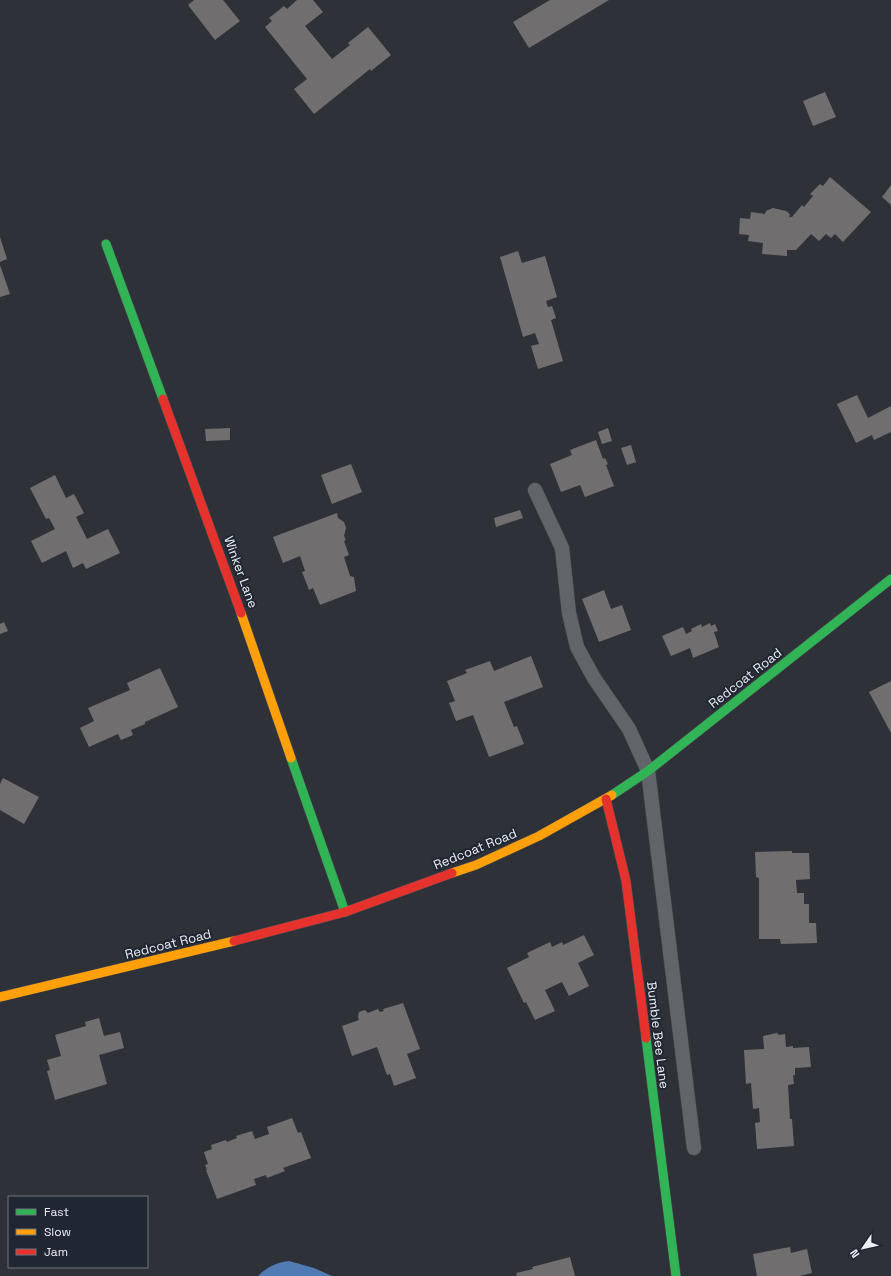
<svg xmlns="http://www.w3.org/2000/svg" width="891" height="1276" font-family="'Space Grotesk',sans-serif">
<rect width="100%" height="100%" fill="#2e3238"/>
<!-- water -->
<path fill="#517bb4" d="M289 1261 314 1268 332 1276H258C267 1267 277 1262 289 1261Z"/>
<!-- building -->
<g fill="#716e70">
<polygon points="194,0 223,0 240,21 215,40 188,5"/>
<polygon points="297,0 313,0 323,12 305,26 332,59 350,45 348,43 368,27 391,55 371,71 370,69 314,114 294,89 307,79 265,27 272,21 269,18 284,6 287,9"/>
<polygon points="550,0 609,0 529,48 513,22"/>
<polygon points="825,92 836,117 813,126 803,101"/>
<polygon points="830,177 871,212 843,242 835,234 831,238 826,234 819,241 811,234 796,250 787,250 787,256 762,254 763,243 748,241 749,235 739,234 740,218 750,219 751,212 765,214 766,211 773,208 786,211 790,214 789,217 792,217 802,205 804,207 813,196 810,194 820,184 823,186"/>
<polygon points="891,185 891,205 882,197"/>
<polygon points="0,237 7,259 0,262"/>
<polygon points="518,251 522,263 545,256 557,297 546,301 548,307 552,306 556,318 551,320 563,361 538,369 531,346 539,344 535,333 523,337 500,257"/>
<polygon points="0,265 10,294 0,297"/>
<polygon points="857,395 868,418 891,406 891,432 874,440 872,435 856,443 837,404"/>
<polygon points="230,428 230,440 206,441 205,429"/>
<polygon points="608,428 612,441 602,444 598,432"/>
<polygon points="596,440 603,459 605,458 608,464 606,465 614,486 585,497 580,485 561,492 550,464 572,455 570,450"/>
<polygon points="631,445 636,462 627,465 621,448"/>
<polygon points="351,464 362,492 332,504 321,475"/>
<polygon points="55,475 66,498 74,494 84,513 76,517 87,539 108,529 120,553 86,569 83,563 73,568 66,551 42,563 31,541 55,529 49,518 46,519 30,488"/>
<polygon points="520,510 523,518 496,527 494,518"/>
<polygon points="337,513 338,518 344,522 346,528 344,536 346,540 344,541 349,555 344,557 350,576 354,577 356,591 320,605 313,588 309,590 302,572 305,571 300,556 283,563 273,537"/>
<polygon points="604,590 611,609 622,605 631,630 599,642 582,599"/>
<polygon points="4,622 8,631 0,634 0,624"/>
<polygon points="710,623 711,626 715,624 718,631 714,632 719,647 693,658 690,648 671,656 662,636 683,627 686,634 692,631 691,629 701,624 702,627"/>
<polygon points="531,656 543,687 504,702 514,727 517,726 524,744 489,757 473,715 456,721 449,703 455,701 447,681 467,673 465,670 490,661 494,671"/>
<polygon points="160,668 178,707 145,722 145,724 131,730 133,735 121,740 118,734 89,747 80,728 94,721 88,708 130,690 127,683"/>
<polygon points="891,681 891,733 869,692"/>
<polygon points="3,778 39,797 24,824 0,810 0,784"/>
<polygon points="792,851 792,853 809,853 810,879 796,880 797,893 804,893 804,904 809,904 809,923 816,923 817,943 781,944 780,939 759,939 759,878 756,877 755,852"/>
<polygon points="584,935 594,955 578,963 589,986 569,996 562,982 545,990 555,1011 535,1020 526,1002 524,1003 507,968 529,957 527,953 550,942 552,947 562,942 563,945"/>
<polygon points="403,1003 420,1049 407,1054 416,1078 394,1086 390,1074 387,1075 377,1047 352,1056 342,1026 359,1020 358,1017 359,1012 365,1010 368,1013 378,1009 380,1012 384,1011 383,1009"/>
<polygon points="99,1018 104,1036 120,1032 124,1048 99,1055 107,1084 55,1100 47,1071 50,1070 47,1060 61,1056 55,1035 86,1026 85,1022"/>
<polygon points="777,1033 779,1035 785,1034 786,1047 793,1046 793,1048 809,1047 811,1067 795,1068 795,1075 793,1075 794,1084 788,1085 790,1119 792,1119 794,1146 757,1149 755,1123 760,1122 759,1108 753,1109 751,1083 746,1084 744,1050 764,1049 763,1036"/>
<polygon points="292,1118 298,1133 301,1132 311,1158 283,1168 285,1171 267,1178 266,1175 254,1179 256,1185 217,1199 206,1170 207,1170 205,1165 208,1164 204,1152 212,1149 211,1145 226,1140 227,1142 237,1138 236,1136 252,1131 255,1139 269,1134 267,1127"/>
<polygon points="790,1247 791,1253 807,1249 812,1273 799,1276 757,1276 753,1254"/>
<polygon points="570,1257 575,1276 517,1276 516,1273 533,1269 532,1267"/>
</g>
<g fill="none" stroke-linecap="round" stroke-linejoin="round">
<defs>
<polyline id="lane" points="535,490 562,548 569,613 577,647 594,678 629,729 648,771 694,1148"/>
<g id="fast">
<polyline points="106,244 163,399"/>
<polyline points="291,758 345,912"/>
<polyline points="612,795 648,771 891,579"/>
<polyline points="646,1038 676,1276"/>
</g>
<g id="slow">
<polyline points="241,613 291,758"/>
<polyline points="452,873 476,865 539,836 612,795"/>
<polyline points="0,997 234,941"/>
</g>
<g id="jam">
<polyline points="163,399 241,613"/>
<polyline points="606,799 626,881 646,1038"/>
<polyline points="234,941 345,912 452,873"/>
</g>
</defs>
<!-- lane casing -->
<use href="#lane" stroke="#4a4d52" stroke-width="15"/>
<!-- fast casing -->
<use href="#fast" stroke="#4a4d52" stroke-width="10"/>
<!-- slow casing -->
<use href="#slow" stroke="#4a4d52" stroke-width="10"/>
<!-- jam casing -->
<use href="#jam" stroke="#4a4d52" stroke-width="10"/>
<!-- lane -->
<use href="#lane" stroke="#616469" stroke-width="14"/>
<!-- fast -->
<use href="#fast" stroke="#30b455" stroke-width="9"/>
<!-- slow -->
<use href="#slow" stroke="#ff9f0a" stroke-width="9"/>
<!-- jam -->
<use href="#jam" stroke="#e5322d" stroke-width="9"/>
</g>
<g text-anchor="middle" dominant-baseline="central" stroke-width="4" stroke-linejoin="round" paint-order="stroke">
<!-- street labels -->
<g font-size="13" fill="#eaeff6" stroke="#202732">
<text transform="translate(241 572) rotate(70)">Winker Lane</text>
<text transform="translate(745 678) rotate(-38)">Redcoat Road</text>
<text transform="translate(475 849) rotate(-22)">Redcoat Road</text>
<text transform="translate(168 944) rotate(-14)">Redcoat Road</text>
<text transform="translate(658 1035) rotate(83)">Bumble Bee Lane</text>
</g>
</g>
<!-- legend -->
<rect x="8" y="1196" width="140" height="72" fill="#202732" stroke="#717780"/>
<rect x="16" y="1209" width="20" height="6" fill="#30b455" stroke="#717780"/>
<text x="44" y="1216" font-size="12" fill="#eaeff6">Fast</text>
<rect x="16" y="1229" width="20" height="6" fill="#ff9f0a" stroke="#717780"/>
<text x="44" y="1236" font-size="12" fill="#eaeff6">Slow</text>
<rect x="16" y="1249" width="20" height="6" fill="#e5322d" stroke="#717780"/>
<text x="44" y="1256" font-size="12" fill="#eaeff6">Jam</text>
<!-- north arrow -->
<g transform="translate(863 1248) rotate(236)" stroke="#202732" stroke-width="3" paint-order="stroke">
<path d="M0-3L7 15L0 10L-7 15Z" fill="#eaeff6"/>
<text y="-6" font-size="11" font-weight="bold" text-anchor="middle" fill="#eaeff6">N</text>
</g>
</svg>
